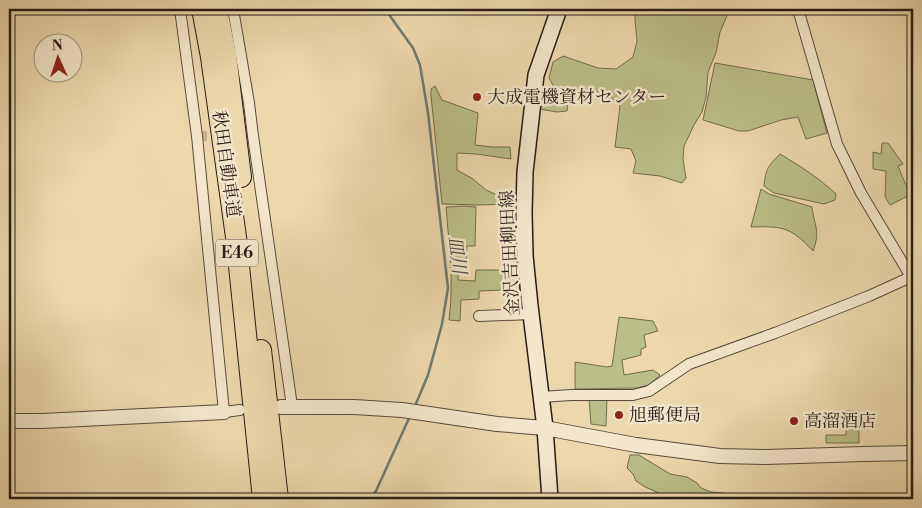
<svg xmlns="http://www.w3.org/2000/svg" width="922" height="508" font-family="'Libre Bodoni','Noto Serif JP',serif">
<rect width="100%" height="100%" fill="#edd8ad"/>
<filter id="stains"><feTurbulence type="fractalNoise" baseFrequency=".004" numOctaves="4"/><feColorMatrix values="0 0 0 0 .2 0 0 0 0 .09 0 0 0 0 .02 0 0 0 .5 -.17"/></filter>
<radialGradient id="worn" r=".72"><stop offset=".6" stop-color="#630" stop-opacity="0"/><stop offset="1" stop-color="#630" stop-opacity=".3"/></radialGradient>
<!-- green -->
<g fill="#babe88" stroke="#706d4e">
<polygon points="635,9 730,9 720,32 716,53 708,72 706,97 702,112 694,125 684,146 683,159 686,178 682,183 660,176 633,173 636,161 631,149 615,147 620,106 607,93 585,90 554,87 549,78 553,62 563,56 598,68 616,69 633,57 637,41 635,20"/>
<polygon points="715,63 813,80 827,133 806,139 798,117 781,120 748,131 739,131 703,120"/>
<polygon points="435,86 442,100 478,113 475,145 492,147 510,147 511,159 476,154 457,153 457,170 473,179 486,190 497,195 514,196 516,204 477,205 442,204 431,96 431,89"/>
<polygon points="542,88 569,91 567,111 557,112 539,109"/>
<polygon points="882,143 888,143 903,164 898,166 910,195 890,205 885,197 886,171 873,169 873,152 881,154"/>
<path d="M780 154C800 166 819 178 836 194L835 200 824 204 774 193 764 186C766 169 767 167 780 154Z"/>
<path d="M761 189 769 194 812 207C814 226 821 230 813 251 791 227 782 226 751 227Z"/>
<path d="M464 206 476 207 475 246H467L466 262 459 263 458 280 475 281 476 270H504V290L479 291V299L461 300 460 321 449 320C454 282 449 245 446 207Z"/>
<polygon points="619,317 653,321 658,331 644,335 646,347 641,349 641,355 622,360 624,375 653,370 660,375 649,385 636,388 575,389 575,362 607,367 612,366"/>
<polygon points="589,399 607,399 606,426 591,424"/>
<polygon points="846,411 859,411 859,443 826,443 826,435 846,435"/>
<polygon points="630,455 639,455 670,474 687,477 697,483 701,488 711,492 723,493 735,499 673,499 645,487 636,481 633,474 627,468"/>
</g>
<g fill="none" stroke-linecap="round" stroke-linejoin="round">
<!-- stream -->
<g stroke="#6b7b6f" stroke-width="2.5">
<polyline points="385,9 413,48 420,65 428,113 448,288 442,324 428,375 415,406"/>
<polyline points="369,499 376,491 410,416"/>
</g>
<!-- minor-tunnel -->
<polyline stroke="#c5b28f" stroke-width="10" stroke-dasharray="10 5" stroke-linecap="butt" points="197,136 253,136"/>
<defs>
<g id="minor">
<polyline points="180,9 197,136 224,412 240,410"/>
<polyline points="233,9 249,103 253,136 292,406"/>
<polyline points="798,9 837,144 861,193 911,277"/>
<polyline points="479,316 531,314"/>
<polyline points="541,397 571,395 633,395 649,391 689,364 775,333 869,296 913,276"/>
</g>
<g id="tertiary">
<polyline points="281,407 354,407 402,410 497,424 545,428 636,445 720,456 766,457 864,454 913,453"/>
<polyline points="9,421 42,421 224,412"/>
</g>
<polyline id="secondary" points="550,499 545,428 530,306 525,256 524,213 525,172 536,75 559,9"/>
<g id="motorway">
<polyline points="202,9 211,57 236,237 263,499"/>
<polyline points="217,9 226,55 241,177"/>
<polyline points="261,350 278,499"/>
</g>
</defs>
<!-- minor casing -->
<use href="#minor" stroke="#584b3b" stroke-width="12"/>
<!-- tertiary casing -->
<use href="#tertiary" stroke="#584b3b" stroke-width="16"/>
<!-- secondary casing -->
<use href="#secondary" stroke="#271c15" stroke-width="18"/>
<!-- motorway casing -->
<use href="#motorway" stroke="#271c15" stroke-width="22"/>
<!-- minor -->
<use href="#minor" stroke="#f3e6ca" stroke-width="10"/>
<!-- tertiary -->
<use href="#tertiary" stroke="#f3e6ca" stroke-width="14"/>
<!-- secondary -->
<use href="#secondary" stroke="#f3e6ca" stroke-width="15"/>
<!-- motorway -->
<use href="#motorway" stroke="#edd8ad" stroke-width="20"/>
</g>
<!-- markers -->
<g fill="#8f2418" stroke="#f3e6ca" stroke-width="2">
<circle cx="477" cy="97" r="5"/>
<circle cx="619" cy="415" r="5"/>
<circle cx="794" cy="421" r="5"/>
</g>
<g text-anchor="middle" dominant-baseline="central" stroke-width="5" stroke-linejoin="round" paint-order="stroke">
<!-- shield labels -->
<rect fill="#f3e6ca" stroke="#64594b" stroke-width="1" x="216" y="239.5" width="42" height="27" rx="4"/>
<g font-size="16" font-weight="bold" fill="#271c15">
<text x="237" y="253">E46</text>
</g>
<!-- poi labels -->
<g font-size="18" fill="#271c15" stroke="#f3e6ca" text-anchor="start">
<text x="487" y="97">大成電機資材センター</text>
<text x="629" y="415">旭郵便局</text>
<text x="804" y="421">高溜酒店</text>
</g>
<!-- street labels -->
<g font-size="18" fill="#271c15" stroke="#f3e6ca">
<text transform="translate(226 164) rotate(82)">秋田自動車道</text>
<text transform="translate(510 253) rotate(-93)">金沢吉田柳田線</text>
</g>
<!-- water labels -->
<g font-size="19" font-style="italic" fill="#494b42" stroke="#f3e6ca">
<text transform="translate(457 255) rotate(83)">皿川</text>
</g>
</g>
<!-- margin -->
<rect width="922" height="508" fill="none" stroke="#edd8ad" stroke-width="30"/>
<rect x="10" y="10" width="902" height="488" fill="none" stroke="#271c15" stroke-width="2.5"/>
<rect x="15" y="15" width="892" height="478" fill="none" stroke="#271c15"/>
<!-- north arrow -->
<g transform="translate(58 58) rotate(357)"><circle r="24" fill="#f3e6ca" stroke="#a19582"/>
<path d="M0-4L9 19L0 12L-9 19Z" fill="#8f2418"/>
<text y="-8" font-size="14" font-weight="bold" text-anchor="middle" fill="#271c15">N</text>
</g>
<rect width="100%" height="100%" filter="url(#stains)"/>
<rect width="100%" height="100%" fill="url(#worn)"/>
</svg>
